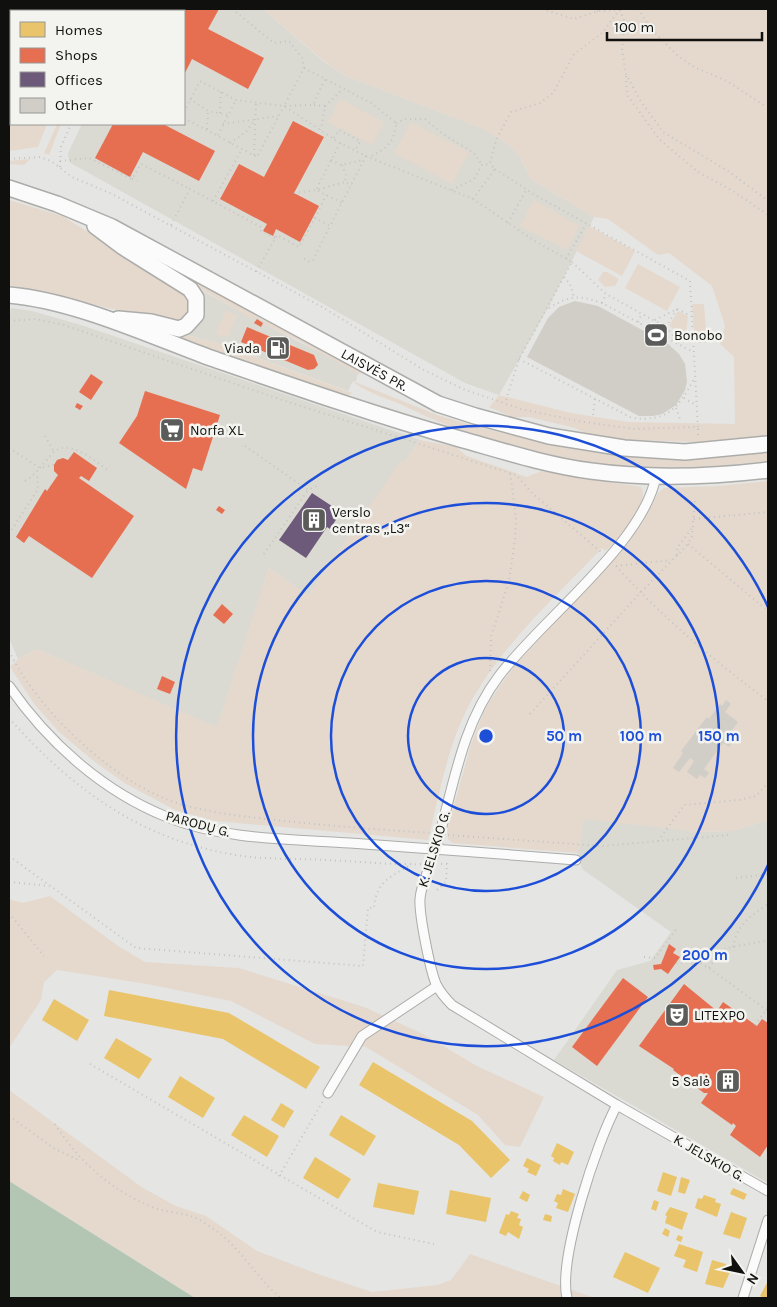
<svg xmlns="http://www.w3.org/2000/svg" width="777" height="1307" font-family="Karla,sans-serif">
<rect width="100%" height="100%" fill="#e5e5e3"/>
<!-- built -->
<g fill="#dad9d2">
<polygon points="139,9 263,9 324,62 346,76 484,129 508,144 520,157 531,179 594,217 548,308 499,395 465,383 69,162 68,153 82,124 184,124 184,11 138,11"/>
<polygon points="194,286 253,319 256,316 265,322 264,324 333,359 358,374 356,381 353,381 348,391 218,343 171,331"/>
<polygon points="11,308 32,311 81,325 420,440 405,462 401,461 308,596 269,568 217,728 37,649 18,659 9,638 9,321"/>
<polygon points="592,818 700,832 733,831 768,820 768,1183 554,1060 617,970 650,961 671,932 582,869 578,853 583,819"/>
</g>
<!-- green -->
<g fill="#e5d9ce">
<polygon points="44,9 93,9 92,11 43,11"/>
<polygon points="263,9 768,9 768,437 694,442 607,439 594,437 575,428 529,417 512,417 489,407 499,395 571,413 628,422 735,424 734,357 720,344 725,326 712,286 669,253 658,255 608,219 594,217 531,179 520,157 508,144 484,129 346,76 325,62"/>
<polygon points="11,58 11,124 47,124 38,147 9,151 9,61"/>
<polygon points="340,99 384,122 372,145 328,122"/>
<polygon points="411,122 469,152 452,184 394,153"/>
<polygon points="57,124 61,124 49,155 44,153"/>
<polygon points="30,159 24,165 9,164 9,161"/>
<polygon points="9,200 62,216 184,291 192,301 187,318 173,323 9,285"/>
<polygon points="534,200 580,226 567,250 520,226"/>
<polygon points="589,226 635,251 622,276 576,251"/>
<polygon points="160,260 364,370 364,373 358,374 300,341 264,324 265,321 256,316 254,320 160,265"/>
<polygon points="638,264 680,287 667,311 625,288"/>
<polygon points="603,272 607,272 619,279 615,286 605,287 598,280"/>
<polygon points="692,304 704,304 707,343 695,343"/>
<polygon points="226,310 237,316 228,337 216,334"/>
<polygon points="678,311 688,316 686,332 681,333 669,326"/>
<polygon points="151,326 218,343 352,393 348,396 149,328"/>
<path d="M353 381 437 415 485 429 559 445 768 450V461C738 464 708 467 678 468 583 470 484 446 400 404 388 399 360 390 353 381Z"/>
<path d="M420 440 456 447 467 456 527 477 541 471 641 487C651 504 618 538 606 551L602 548C551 602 491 654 461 722 445 759 438 801 428 840L215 821 175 810 126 784 95 762 59 732 35 705 10 667 18 659 37 649 217 727 269 568 308 596 401 460 405 462Z"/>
<polygon points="768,481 768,820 733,831 700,832 583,819 578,853 452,843 448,839 447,831 471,744 485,709 499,687 516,664 627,544 642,524 658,493 664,488 718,486"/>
<polygon points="50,896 118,946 145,962 239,968 364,1007 421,1033 477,1066 544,1097 520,1147 505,1145 478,1115 366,1047 315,1044 231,1001 147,984 57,970 44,982 41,1000 9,1048 9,899 22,903"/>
<polygon points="9,1090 143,1188 176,1206 206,1216 257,1251 318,1274 372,1292 437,1285 451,1280 470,1254 595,1298 195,1298 9,1181"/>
</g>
<!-- water -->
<polygon fill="#b3c6b4" points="9,1181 195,1298 9,1298"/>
<!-- homes -->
<g fill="#e9c46a">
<polygon points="109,990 229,1013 320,1067 306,1089 223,1039 104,1016"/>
<polygon points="54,999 89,1020 77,1041 42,1020"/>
<polygon points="116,1038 152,1059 139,1079 104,1058"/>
<polygon points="373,1062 472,1121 510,1160 491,1178 459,1145 359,1085"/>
<polygon points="180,1076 215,1098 203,1118 168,1097"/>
<polygon points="281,1103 294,1111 284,1128 271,1120"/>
<polygon points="244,1115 279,1136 267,1157 231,1135"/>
<polygon points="341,1115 376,1136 364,1156 329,1135"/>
<polygon points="557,1143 574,1152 568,1165 561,1162 560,1165 553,1161 554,1158 551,1156"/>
<polygon points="315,1157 351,1179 338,1199 303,1178"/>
<polygon points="527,1158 541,1165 536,1176 527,1172 529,1169 523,1166"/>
<polygon points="663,1172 677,1177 671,1196 657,1191"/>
<polygon points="681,1177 690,1180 685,1194 678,1192"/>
<polygon points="378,1183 419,1191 414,1215 373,1207"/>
<polygon points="733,1188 747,1194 744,1200 730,1194"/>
<polygon points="563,1189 575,1194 568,1212 556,1208 558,1203 554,1201 557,1194 561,1195"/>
<polygon points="450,1190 491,1198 486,1222 446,1214"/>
<polygon points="523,1191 530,1195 527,1202 519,1198"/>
<polygon points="704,1195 716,1199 715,1202 721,1204 717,1217 695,1208 698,1198 702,1199"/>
<polygon points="654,1200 659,1202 656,1211 651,1209"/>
<polygon points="670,1207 688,1213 682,1230 665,1223 667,1216 665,1215"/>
<polygon points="511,1211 519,1214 517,1218 521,1219 519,1225 523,1227 519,1239 508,1232 506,1236 499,1233 506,1214 509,1215"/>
<polygon points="731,1212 747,1218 740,1239 723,1234"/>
<polygon points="545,1214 552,1216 551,1222 543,1220"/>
<polygon points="665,1228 670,1231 668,1237 662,1234"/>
<polygon points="678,1235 683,1237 681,1242 676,1240"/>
<polygon points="679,1244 703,1252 697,1272 683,1267 686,1260 674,1256"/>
<polygon points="625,1252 660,1268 648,1293 613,1277"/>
<polygon points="712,1260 726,1264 724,1271 730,1272 723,1288 705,1284"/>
<polygon points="768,1281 768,1298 764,1298 760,1296"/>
</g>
<!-- shops -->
<g fill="#e76f51">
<polygon points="173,9 219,9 208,29 264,58 248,89 192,59 184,75 184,11 172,11"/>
<polygon points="293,121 324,137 294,193 319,206 300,242 276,229 273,236 263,231 267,224 220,199 239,164 264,177"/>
<polygon points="113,124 163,124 215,151 199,181 143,152 130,177 95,158"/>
<polygon points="257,319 263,323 261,327 254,323"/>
<polygon points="247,327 314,355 318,365 314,369 308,370 241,342"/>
<polygon points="91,374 103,382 91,400 79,392"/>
<polygon points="145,391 220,415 202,471 193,468 186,489 119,443 137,416"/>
<polygon points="77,403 83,406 80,410 75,407"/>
<polygon points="74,452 97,468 89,481 81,476 79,478 134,516 92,578 29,536 24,543 16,537 45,489 47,491 58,475 54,471 54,465 57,460 63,458 68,460"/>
<polygon points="219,506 225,510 222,514 216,510"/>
<polygon points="222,604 233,614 224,624 213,615"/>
<polygon points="162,676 175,682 170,694 157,689"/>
<polygon points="669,944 676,949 673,953 680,957 668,974 661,969 654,970 653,965 661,964"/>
<polygon points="623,978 648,997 597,1066 572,1047"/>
<polygon points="684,984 717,1011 723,1002 757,1026 762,1019 768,1023 768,1145 760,1157 730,1135 736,1126 733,1123 732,1125 701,1103 708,1093 704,1093 673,1070 674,1069 639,1046"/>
</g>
<!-- offices -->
<polygon fill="#6d597a" points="312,493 341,512 330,529 327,527 306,558 279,540"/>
<!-- building -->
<g fill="#d1cec7">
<polygon points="575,301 598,306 668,344 679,354 685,364 687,382 685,390 676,405 662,414 653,416 639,416 527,357 548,318 559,307"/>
<polygon points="726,700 731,704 725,712 738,722 727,737 733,742 729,747 723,743 704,769 709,773 705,778 700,775 697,779 687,772 694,761 690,758 679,772 673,768 683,753 681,751 707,717 709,719 720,704 722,706"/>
</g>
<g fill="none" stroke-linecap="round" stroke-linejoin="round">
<defs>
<g id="minor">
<path d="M656 476C644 543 541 620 499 676 461 726 453 789 436 848 432 864 421 882 420 899 419 915 430 969 436 984 440 992 445 998 452 1005L617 1105 768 1191"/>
<path d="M9 686C48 742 102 791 167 817 223 840 290 839 350 843 425 848 501 854 576 860"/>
<polyline points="328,1093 362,1036 437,986"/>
<path d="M567 1298C558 1259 597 1141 617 1105"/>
<polyline points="743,1298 768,1220"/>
</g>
<g id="primary">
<path id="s1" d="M9 188 57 204 112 227 438 404 475 416 549 436 624 448 685 452 768 444"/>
<polyline points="95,226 123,247 190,289 196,298 196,315 186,326 179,329 151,322 118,319"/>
<path d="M9 295C75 301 146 334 208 357 292 386 375 415 460 439 503 451 546 465 591 471 649 479 710 477 768 470"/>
</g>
<g id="trunk">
<polyline points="23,11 24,9"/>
<polyline points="9,32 11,29"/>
</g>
</defs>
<!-- minor casing -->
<use href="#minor" stroke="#acacaa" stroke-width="11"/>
<!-- primary casing -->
<use href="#primary" stroke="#acacaa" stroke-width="18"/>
<!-- trunk casing -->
<use href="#trunk" stroke="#acacaa" stroke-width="18"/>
<!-- path -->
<g stroke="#c4c4c2" stroke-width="2" stroke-dasharray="1 4" stroke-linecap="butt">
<polyline points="232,9 274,43 289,41 302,58 304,68 284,106 340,143 366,156 330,226 315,218 299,247 277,235 256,272"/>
<polyline points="542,9 574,19 598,11 620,10"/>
<polyline points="592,9 598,11"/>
<polyline points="638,9 652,30 677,55 694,67 727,81 768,108"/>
<polyline points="620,10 625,23 622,49 626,74 640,100 663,132 728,171 768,201"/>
<polyline points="115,11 116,9"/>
<path d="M304 68 371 103 396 123C394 144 387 148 369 157"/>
<polyline points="626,76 627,95 660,140 698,172 733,191 768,215"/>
<polyline points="190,99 208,111 228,115"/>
<polyline points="314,105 325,106 321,130"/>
<polyline points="325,106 343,89"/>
<polyline points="184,112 200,81 236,100 284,106 313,105 325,79"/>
<polyline points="220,113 221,92"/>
<polyline points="184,118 257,157 284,106"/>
<polyline points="396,123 405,119 425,119 443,134 474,153 482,165"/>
<polyline points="223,124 278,116"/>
<polyline points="207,129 208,111"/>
<polyline points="218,135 236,100"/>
<polyline points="334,138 339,130 360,141 355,151"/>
<polyline points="230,143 246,132 254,121"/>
<polyline points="340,143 316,190 342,203"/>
<polyline points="254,155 256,102"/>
<polyline points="366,156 473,199 535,241 572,262 519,359 505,403"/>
<polyline points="9,159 40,157 51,161 72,177 112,194 324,308 422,369 463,389 521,409 578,421 633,429 694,427 698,429 698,438"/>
<polyline points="331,160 341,165 364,160"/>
<polyline points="60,161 89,158 132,179 141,164 190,189"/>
<polyline points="342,165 346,175 345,182 352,185"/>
<polyline points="60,167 61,147 71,124"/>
<polyline points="495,169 535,195 690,281 698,429"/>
<polyline points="132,179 137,181"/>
<polyline points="452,190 474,179 482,165 490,164 496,140 511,112 540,103 553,93 574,54 602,33 620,9"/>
<polyline points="294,193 316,190 345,182"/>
<polyline points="473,199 495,169 490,164"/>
<polyline points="213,201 242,149"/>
<polyline points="315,218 326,195"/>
<polyline points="508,223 526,190"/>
<polyline points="171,225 190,189 261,227 260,230 275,238"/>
<polyline points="304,259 310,262 313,260 330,226"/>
<polyline points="566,259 586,224"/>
<polyline points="572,262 606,294 666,327 682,346"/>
<polyline points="564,277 570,284 574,297"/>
<polyline points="602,303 606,294"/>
<path d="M549 308C570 295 579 295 602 303L693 352"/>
<polyline points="655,320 677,309 691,316"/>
<polyline points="9,321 36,319 64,325 279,399 516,475 532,493 601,552"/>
<polyline points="638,322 642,313"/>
<polyline points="665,337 666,327 677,309"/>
<path d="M519 359 632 418C668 422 678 408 694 379"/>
<polyline points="684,398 696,405"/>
<polyline points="676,408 680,419"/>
<polyline points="593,415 595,398"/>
<polyline points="45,436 54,452"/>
<polyline points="245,446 308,490 319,485"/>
<polyline points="9,448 40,468 54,465"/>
<path d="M25 481C38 473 43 463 53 453 69 437 94 461 108 470"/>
<polyline points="694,519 768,512"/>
<polyline points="9,534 38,489 37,474"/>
<polyline points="688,544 768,611"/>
<polyline points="264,554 308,490"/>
<polyline points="677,555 677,548 692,528"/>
<path d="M616 566C662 617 713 660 768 701"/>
<polyline points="616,566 671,560"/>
<path d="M9 651C37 710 116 785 180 804 214 814 249 817 284 821 333 826 382 830 431 833"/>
<polyline points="490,671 491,637 509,581 515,539 516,518 510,472"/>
<polyline points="530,714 640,593 688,544 692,536 695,498"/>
<path d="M9 718C72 789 141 840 236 855 265 860 295 858 323 860 356 861 389 865 422 864"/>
<polyline points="448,835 602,846 728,835"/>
<polyline points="658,841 684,805 739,800 756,796 768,783"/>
<path d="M9 856 136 948 363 966 368 908H374C376 881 391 877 412 864"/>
<polyline points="736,878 768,874"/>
<polyline points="9,882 49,886"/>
<polyline points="437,890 446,882 447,864 441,864"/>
<polyline points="9,913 44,956"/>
<path d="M733 947C737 924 750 917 768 904"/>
<polyline points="644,957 655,958 678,927"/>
<polyline points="676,963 698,962 709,968 768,1011"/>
<polyline points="709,968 723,949 768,940"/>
<polyline points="755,1025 768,1007"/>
<polyline points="90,1064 377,1232 434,1244"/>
<polyline points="9,1116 55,1149 79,1160"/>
<path d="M55 1124C79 1162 113 1192 155 1208 168 1213 183 1212 196 1218 202 1221 209 1226 215 1230 241 1248 256 1278 281 1298"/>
<polyline points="279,1176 323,1101"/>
</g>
<!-- minor -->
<use href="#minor" stroke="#fbfbfb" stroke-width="9"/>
<!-- primary -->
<use href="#primary" stroke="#fbfbfb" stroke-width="15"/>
<!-- trunk -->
<use href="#trunk" stroke="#fbfbfb" stroke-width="15"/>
</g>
<!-- distance rings -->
<g fill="none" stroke="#1d4ed8" stroke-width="2.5">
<circle cx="486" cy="736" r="78"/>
<circle cx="486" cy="736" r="155"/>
<circle cx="486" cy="736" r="233"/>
<path d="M768 865A310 310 0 1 1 768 607"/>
</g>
<!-- icons -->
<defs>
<symbol id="stadium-square" viewBox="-11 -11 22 22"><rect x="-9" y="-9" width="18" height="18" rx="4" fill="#5b5b59" stroke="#f3f3ef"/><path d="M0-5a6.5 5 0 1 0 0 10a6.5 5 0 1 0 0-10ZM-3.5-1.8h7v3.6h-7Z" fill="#fff"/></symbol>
<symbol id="fuel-square" viewBox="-11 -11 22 22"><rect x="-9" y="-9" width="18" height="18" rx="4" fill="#5b5b59" stroke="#f3f3ef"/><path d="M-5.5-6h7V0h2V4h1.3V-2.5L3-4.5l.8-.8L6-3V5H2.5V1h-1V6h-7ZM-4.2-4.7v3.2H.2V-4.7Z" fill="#fff"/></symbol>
<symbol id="supermarket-square" viewBox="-11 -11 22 22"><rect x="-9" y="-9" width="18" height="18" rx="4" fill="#5b5b59" stroke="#f3f3ef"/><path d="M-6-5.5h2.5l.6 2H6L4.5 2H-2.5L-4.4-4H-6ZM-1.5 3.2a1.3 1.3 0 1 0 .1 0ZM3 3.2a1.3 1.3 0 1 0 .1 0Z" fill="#fff"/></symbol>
<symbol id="building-square" viewBox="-11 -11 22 22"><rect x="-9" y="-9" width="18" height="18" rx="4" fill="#5b5b59" stroke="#f3f3ef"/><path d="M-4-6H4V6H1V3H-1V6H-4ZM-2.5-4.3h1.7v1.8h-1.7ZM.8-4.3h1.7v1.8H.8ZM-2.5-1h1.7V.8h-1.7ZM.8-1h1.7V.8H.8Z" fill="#fff"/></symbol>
<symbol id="theatre-square" viewBox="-11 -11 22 22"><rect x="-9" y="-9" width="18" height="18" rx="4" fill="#5b5b59" stroke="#f3f3ef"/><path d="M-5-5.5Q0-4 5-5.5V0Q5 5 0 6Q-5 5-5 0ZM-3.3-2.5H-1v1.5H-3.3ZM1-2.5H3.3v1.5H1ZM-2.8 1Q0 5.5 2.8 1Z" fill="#fff"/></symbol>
</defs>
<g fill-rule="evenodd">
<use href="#stadium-square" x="642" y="321" width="28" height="28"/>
<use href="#fuel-square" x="264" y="334" width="28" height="28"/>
<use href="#supermarket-square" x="158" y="416" width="28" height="28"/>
<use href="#building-square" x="300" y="506" width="28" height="28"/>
<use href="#theatre-square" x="663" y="1001" width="28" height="28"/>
<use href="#building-square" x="714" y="1067" width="28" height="28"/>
</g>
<g text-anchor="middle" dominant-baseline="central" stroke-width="5" stroke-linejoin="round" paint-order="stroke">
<!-- poi labels -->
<g font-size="14" fill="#10100e" stroke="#f3f3ef" text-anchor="start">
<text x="674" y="335">Bonobo</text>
<text x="260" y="348" text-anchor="end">Viada</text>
<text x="190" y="430">Norfa XL</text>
<text x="332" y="512">Verslo<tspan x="332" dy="16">centras „L3“</tspan></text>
<text x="694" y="1015">LITEXPO</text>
<text x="710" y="1081" text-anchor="end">5 Salė</text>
</g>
<!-- street labels -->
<g font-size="14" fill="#10100e" stroke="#f3f3ef">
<text stroke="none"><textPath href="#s1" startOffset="409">LAISVĖS PR.</textPath></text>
<text transform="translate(198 824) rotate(15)">PARODŲ G.</text>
<text transform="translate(434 849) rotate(-73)">K. JELSKIO G.</text>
<text transform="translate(709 1158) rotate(30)">K. JELSKIO G.</text>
</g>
</g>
<circle cx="486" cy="736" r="8" fill="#1d4ed8" stroke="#f3f3ef" stroke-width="2.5"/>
<g font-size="15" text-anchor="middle" font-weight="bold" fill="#1d4ed8" stroke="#f3f3ef" stroke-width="5" stroke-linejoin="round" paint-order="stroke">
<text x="564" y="741">50 m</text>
<text x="641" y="741">100 m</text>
<text x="719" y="741">150 m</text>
<text x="705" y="960">200 m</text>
</g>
<!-- border -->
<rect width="777" height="1307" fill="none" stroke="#10100e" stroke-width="20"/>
<!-- legend -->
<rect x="10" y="10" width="175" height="115" fill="#f3f3ef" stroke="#989895"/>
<rect x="20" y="22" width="25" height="15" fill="#e9c46a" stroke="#989895"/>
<text x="55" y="35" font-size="15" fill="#10100e">Homes</text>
<rect x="20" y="48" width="25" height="15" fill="#e76f51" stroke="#989895"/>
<text x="55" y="60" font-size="15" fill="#10100e">Shops</text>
<rect x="20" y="72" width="25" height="15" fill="#6d597a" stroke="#989895"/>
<text x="55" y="85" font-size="15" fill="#10100e">Offices</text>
<rect x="20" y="98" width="25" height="15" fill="#d1cec7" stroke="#989895"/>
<text x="55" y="110" font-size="15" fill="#10100e">Other</text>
<!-- north arrow -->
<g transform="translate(742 1272) rotate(123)" stroke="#f3f3ef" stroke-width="4" paint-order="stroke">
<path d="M0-4L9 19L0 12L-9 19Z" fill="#10100e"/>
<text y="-8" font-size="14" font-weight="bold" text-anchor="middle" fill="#10100e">N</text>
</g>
<!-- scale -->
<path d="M607 32v8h155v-8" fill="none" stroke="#10100e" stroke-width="2.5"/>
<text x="614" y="32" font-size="15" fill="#10100e" stroke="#f3f3ef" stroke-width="4" paint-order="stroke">100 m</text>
</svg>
